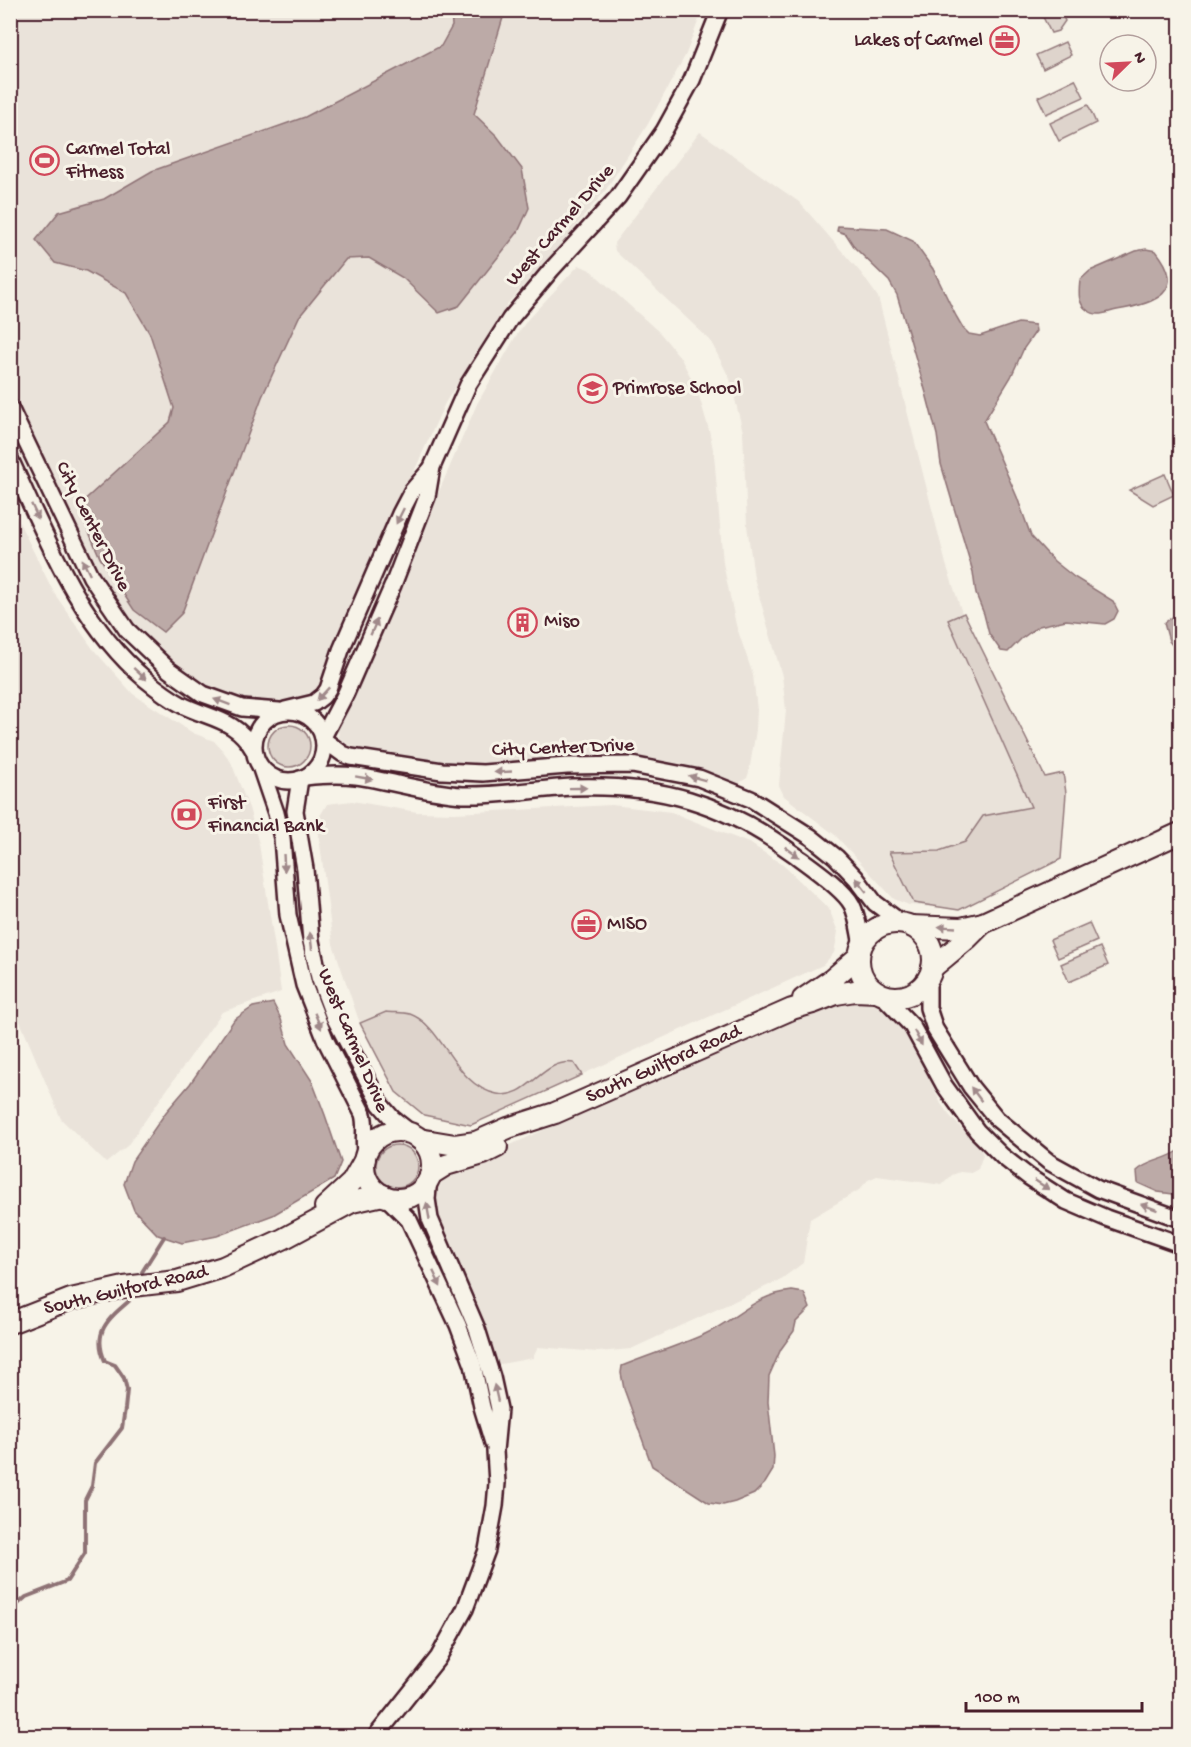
<svg xmlns="http://www.w3.org/2000/svg" width="1191" height="1747" font-family="'Gochi Hand',sans-serif">
<rect width="100%" height="100%" fill="#f7f3e8"/>
<filter id="ink" filterUnits="userSpaceOnUse"><feTurbulence type="fractalNoise" baseFrequency=".0167" numOctaves="2"/><feDisplacementMap in="SourceGraphic" scale="12" xChannelSelector="R" yChannelSelector="G"/><feConvolveMatrix kernelMatrix="1 2 1 2 8 2 1 2 1" color-interpolation-filters="sRGB"/></filter>
<g filter="url(#ink)">
<!-- built -->
<g fill="#eae3da">
<polygon points="11,11 702,11 686,54 648,124 605,191 556,250 508,303 445,403 332,653 324,682 310,694 295,701 268,702 231,699 210,694 153,651 109,597 81,545 11,397"/>
<polygon points="700,132 799,202 861,273 878,297 946,564 980,668 1056,855 955,909 909,905 894,899 835,835 784,796 779,785 786,710 782,676 754,578 747,525 743,432 730,379 710,340 615,251 614,243"/>
<polygon points="579,265 590,270 660,333 680,357 697,389 709,430 714,454 723,563 736,625 753,675 757,710 756,730 749,772 747,778 739,783 705,770 678,763 635,757 603,755 485,764 455,763 424,761 382,752 363,750 348,744 339,738 338,729 366,659 477,404 516,336 528,319"/>
<polygon points="11,506 54,593 93,649 133,694 193,733 214,741 223,751 231,762 249,808 259,844 275,948 281,992 222,1012 127,1146 106,1163 61,1119 11,1000 10,891 13,889 15,849 10,839"/>
<polygon points="352,801 417,812 455,813 612,805 671,812 751,844 783,865 829,909 838,932 834,953 823,965 471,1125 424,1115 396,1092 358,1018 333,944 317,821 327,804"/>
<polygon points="864,997 888,1010 904,1026 941,1104 949,1115 980,1148 983,1155 978,1169 971,1173 960,1172 952,1175 942,1185 877,1176 868,1180 859,1190 810,1219 803,1263 780,1280 631,1349 598,1352 538,1347 533,1358 495,1365 484,1325 444,1235 438,1216 436,1192 448,1173 722,1050 825,1001"/>
</g>
<!-- green -->
<g fill="#ded4cc" stroke="#947a7c" stroke-width="1.5">
<polygon points="1058,11 1062,14 1065,21 1058,31 1051,33 1043,17"/>
<polygon points="1065,42 1071,55 1043,69 1036,55"/>
<polygon points="1075,79 1084,97 1046,114 1038,97"/>
<polygon points="1088,105 1096,123 1059,141 1050,123"/>
<polygon points="1165,474 1174,495 1153,505 1129,490"/>
<polygon points="964,613 1045,777 1063,773 1066,793 1061,859 959,910 914,903 889,852 939,851 965,842 983,816 1031,807 948,620"/>
<circle cx="289" cy="746" r="21"/>
<polygon points="1089,923 1097,941 1058,958 1050,940"/>
<polygon points="1100,947 1108,965 1069,982 1061,964"/>
<path d="M386 1012C393 1013 403 1012 410 1014 444 1026 454 1086 497 1094 529 1101 542 1057 574 1063L582 1075 471 1125 424 1115 396 1092 360 1023Z"/>
<circle cx="397" cy="1166" r="21"/>
</g>
<!-- water -->
<g fill="#bcaaa7" stroke="#8e7275" stroke-width="1.5">
<polygon points="451,11 505,11 474,114 497,136 522,169 529,208 518,232 459,306 439,313 403,278 369,258 346,259 299,317 262,397 182,613 163,632 134,610 100,558 78,506 170,422 174,408 150,334 126,293 86,271 55,263 36,240 59,212 104,199 152,171 305,117 441,46 452,26"/>
<polygon points="838,226 887,229 913,241 933,269 956,316 963,328 969,334 980,336 1018,323 1035,325 1036,331 1024,348 1011,377 984,421 1017,497 1031,536 1054,561 1074,577 1113,601 1118,611 1114,619 1105,624 1066,620 1039,626 1021,639 1008,652 1001,651 989,634 984,614 976,594 973,572 941,464 937,435 926,393 897,295 889,281 855,248 846,234 837,231"/>
<path d="M1146 249 1156 251C1189 292 1154 304 1117 310 1106 312 1098 318 1087 310 1077 303 1079 291 1080 280L1090 271 1136 251Z"/>
<polygon points="1177,614 1180,614 1180,655 1169,641 1164,623"/>
<polygon points="273,1003 281,1019 288,1044 312,1081 325,1115 341,1162 334,1179 273,1215 217,1236 182,1243 158,1235 134,1210 124,1184 132,1161 166,1112 190,1084 234,1020 253,1007"/>
<path d="M1180 1150V1195L1158 1192 1138 1183 1137 1171C1148 1160 1167 1160 1180 1150Z"/>
<path d="M792 1291 804 1293 810 1308 796 1322 794 1331 781 1349 769 1376 768 1402 774 1456 773 1470 765 1483 754 1494 735 1502 723 1505 709 1503 652 1466 624 1389 621 1373 622 1366C649 1355 678 1346 705 1334 738 1319 753 1295 792 1291Z"/>
</g>
<g fill="none" stroke-linecap="round" stroke-linejoin="round">
<!-- stream -->
<g stroke="#8e7275" stroke-width="4">
<polyline points="142,1272 164,1237"/>
<path d="M10 1611 26 1597 67 1581 85 1553V1500L92 1486 95 1463 122 1428 125 1409 127 1390 124 1378 115 1365 105 1361C92 1332 108 1319 129 1301"/>
</g>
<defs>
<g id="minor">
<polyline points="10,408 91,577 127,630 169,670 203,694 242,708 279,711"/>
<path d="M10 459C47 538 77 621 145 679 156 688 169 698 182 705 210 719 236 719 253 749"/>
<polyline points="285,710 314,703 323,696 328,689 341,650 400,514 412,491 430,470"/>
<circle cx="289" cy="746" r="35"/>
<polyline points="323,737 346,693 393,585 427,497 432,467 468,385 510,319 551,270 618,197 664,131 692,80 720,10"/>
<polyline points="324,740 343,754 351,757 442,771 483,773 567,766 632,765 699,778 751,799 811,837 836,857 856,878 875,903 903,924"/>
<path d="M260 766 276 813 282 838 288 915 304 985 326 1041 363 1114C367 1128 362 1142 366 1156"/>
<path d="M305 777C322 775 339 774 356 776 392 781 426 793 463 795 500 796 536 789 572 787 660 784 723 802 794 854 810 866 844 889 852 905 858 917 859 932 862 945"/>
<polyline points="300,779 295,811 305,869 311,941 319,977 334,1017 380,1104 392,1118 415,1136"/>
<polyline points="928,979 928,1008 935,1029 971,1087 997,1119 1049,1162 1098,1189 1180,1219"/>
<polyline points="881,994 912,1026 944,1085 977,1131 1002,1156 1029,1177 1066,1201 1106,1218 1180,1244"/>
<polyline points="386,1197 409,1220 458,1325 473,1365 482,1407 493,1443"/>
<polyline points="376,1736 438,1658 465,1609 487,1550 495,1506 497,1483 495,1451 499,1409 492,1377 477,1329 430,1219 427,1199 429,1178"/>
</g>
<g id="major">
<circle cx="896" cy="960" r="37"/>
<polyline points="911,926 961,928 983,923 1180,833"/>
<polyline points="932,968 968,938 983,923"/>
<polyline points="803,999 831,980 859,956"/>
<circle cx="398" cy="1165" r="34"/>
<polyline points="419,1139 455,1145 476,1142 508,1128 555,1113 792,1009 813,1003 836,994 855,991 877,992"/>
<polyline points="430,1175 446,1165 483,1154 497,1147"/>
<polyline points="325,1207 352,1182 365,1159"/>
<polyline points="10,1323 71,1299 124,1287 177,1281 223,1267 283,1239 352,1202 383,1195"/>
</g>
</defs>
<!-- minor casing -->
<use href="#minor" stroke="#4a1f2b" stroke-width="20"/>
<!-- major casing -->
<use href="#major" stroke="#4a1f2b" stroke-width="24"/>
<!-- minor -->
<use href="#minor" stroke="#f7f3e8" stroke-width="15"/>
<!-- major -->
<use href="#major" stroke="#f7f3e8" stroke-width="20"/>
</g>
<!-- one-way arrows -->
<defs><path id="oneway-solid" d="M-6-.8H1V-3.2L6.5 0L1 3.2V.8H-6Z" transform="scale(1.5)"/></defs>
<g fill="#a0898a">
<use href="#oneway-solid" transform="translate(35 512) rotate(65)"/>
<use href="#oneway-solid" transform="translate(400 516) rotate(116)"/>
<use href="#oneway-solid" transform="translate(86 567) rotate(-116)"/>
<use href="#oneway-solid" transform="translate(374 627) rotate(-67)"/>
<use href="#oneway-solid" transform="translate(140 674) rotate(42)"/>
<use href="#oneway-solid" transform="translate(323 694) rotate(133)"/>
<use href="#oneway-solid" transform="translate(222 702) rotate(-160)"/>
<use href="#oneway-solid" transform="translate(503 772) rotate(177)"/>
<use href="#oneway-solid" transform="translate(364 778) rotate(10)"/>
<use href="#oneway-solid" transform="translate(697 778) rotate(-165)"/>
<use href="#oneway-solid" transform="translate(578 788) rotate(-1)"/>
<use href="#oneway-solid" transform="translate(792 852) rotate(36)"/>
<use href="#oneway-solid" transform="translate(284 863) rotate(87)"/>
<use href="#oneway-solid" transform="translate(861 885) rotate(-128)"/>
<use href="#oneway-solid" transform="translate(947 927) rotate(-177)"/>
<use href="#oneway-solid" transform="translate(311 941) rotate(-97)"/>
<use href="#oneway-solid" transform="translate(318 1021) rotate(67)"/>
<use href="#oneway-solid" transform="translate(918 1038) rotate(62)"/>
<use href="#oneway-solid" transform="translate(976 1094) rotate(-127)"/>
<use href="#oneway-solid" transform="translate(1042 1185) rotate(33)"/>
<use href="#oneway-solid" transform="translate(1149 1207) rotate(-160)"/>
<use href="#oneway-solid" transform="translate(428 1211) rotate(-100)"/>
<use href="#oneway-solid" transform="translate(437 1279) rotate(65)"/>
<use href="#oneway-solid" transform="translate(496 1393) rotate(-103)"/>
</g>
</g>
<!-- icons -->
<defs>
<symbol id="office-ring" viewBox="-11 -11 22 22"><circle r="9.5" fill="#f7f3e8" stroke="#d1495b" stroke-width="1.5"/><path d="M-6-3h4V-5.5h4V-3h4V5H-6ZM-1-4.5V-3h2v-1.5ZM-6 0V1H6V0Z" fill="#d1495b"/></symbol>
<symbol id="stadium-ring" viewBox="-11 -11 22 22"><circle r="9.5" fill="#f7f3e8" stroke="#d1495b" stroke-width="1.5"/><path d="M0-5a6.5 5 0 1 0 0 10a6.5 5 0 1 0 0-10ZM-3.5-1.8h7v3.6h-7Z" fill="#d1495b"/></symbol>
<symbol id="school-ring" viewBox="-11 -11 22 22"><circle r="9.5" fill="#f7f3e8" stroke="#d1495b" stroke-width="1.5"/><path d="M0-5L7-2L0 1L-7-2ZM-4 1L0 2.5L4 1V4Q0 6-4 4Z" fill="#d1495b"/></symbol>
<symbol id="building-ring" viewBox="-11 -11 22 22"><circle r="9.5" fill="#f7f3e8" stroke="#d1495b" stroke-width="1.5"/><path d="M-4-6H4V6H1V3H-1V6H-4ZM-2.5-4.3h1.7v1.8h-1.7ZM.8-4.3h1.7v1.8H.8ZM-2.5-1h1.7V.8h-1.7ZM.8-1h1.7V.8H.8Z" fill="#d1495b"/></symbol>
<symbol id="bank-ring" viewBox="-11 -11 22 22"><circle r="9.5" fill="#f7f3e8" stroke="#d1495b" stroke-width="1.5"/><path d="M-6-4H6V4H-6ZM0-2.3a2.3 2.3 0 1 0 0 4.6a2.3 2.3 0 1 0 0-4.6Z" fill="#d1495b"/></symbol>
</defs>
<g fill-rule="evenodd">
<use href="#office-ring" x="988" y="24" width="33" height="33"/>
<use href="#stadium-ring" x="28" y="144" width="33" height="33"/>
<use href="#school-ring" x="576" y="372" width="33" height="33"/>
<use href="#building-ring" x="506" y="606" width="33" height="33"/>
<use href="#bank-ring" x="170" y="798" width="33" height="33"/>
<use href="#office-ring" x="570" y="908" width="33" height="33"/>
</g>
<g text-anchor="middle" dominant-baseline="central" stroke-width="6" stroke-linejoin="round" paint-order="stroke">
<!-- poi labels -->
<g font-size="20" fill="#4a1f2b" stroke="#f7f3e8" text-anchor="start">
<text x="983" y="41" text-anchor="end">Lakes of Carmel</text>
<text x="66" y="150">Carmel Total<tspan x="66" dy="23">Fitness</tspan></text>
<text x="613" y="389">Primrose School</text>
<text x="544" y="622">Miso</text>
<text x="208" y="804">First<tspan x="208" dy="23">Financial Bank</tspan></text>
<text x="607" y="925">MISO</text>
</g>
<!-- street labels -->
<g font-size="20" fill="#4a1f2b" stroke="#f7f3e8">
<text transform="translate(561 226) rotate(-49)">West Carmel Drive</text>
<text transform="translate(92 527) rotate(63)">City Center Drive</text>
<text transform="translate(563 749) rotate(-2)">City Center Drive</text>
<text transform="translate(352 1041) rotate(67)">West Carmel Drive</text>
<text transform="translate(664 1065) rotate(-24)">South Guilford Road</text>
<text transform="translate(126 1291) rotate(-13)">South Guilford Road</text>
</g>
</g>
<!-- margin -->
<rect width="1191" height="1747" fill="none" stroke="#f7f3e8" stroke-width="36"/>
<rect x="18" y="18" width="1155" height="1711" fill="none" stroke="#4a1f2b" stroke-width="2" filter="url(#ink)"/>
<!-- north arrow -->
<g transform="translate(1128 63) rotate(66)"><circle r="28" fill="#f7f3e8" stroke="#b29e9c" stroke-width="1.5"/>
<path d="M0-4.5L10 22L0 15L-10 22Z" fill="#d1495b"/>
<text y="-9" font-size="16" font-weight="bold" text-anchor="middle" fill="#4a1f2b">N</text>
</g>
<!-- scale -->
<path d="M966 1702v9h176v-9" fill="none" stroke="#4a1f2b" stroke-width="3"/>
<text x="975" y="1702" font-size="18" fill="#4a1f2b" stroke="#f7f3e8" stroke-width="4.5" paint-order="stroke">100 m</text>
</svg>
